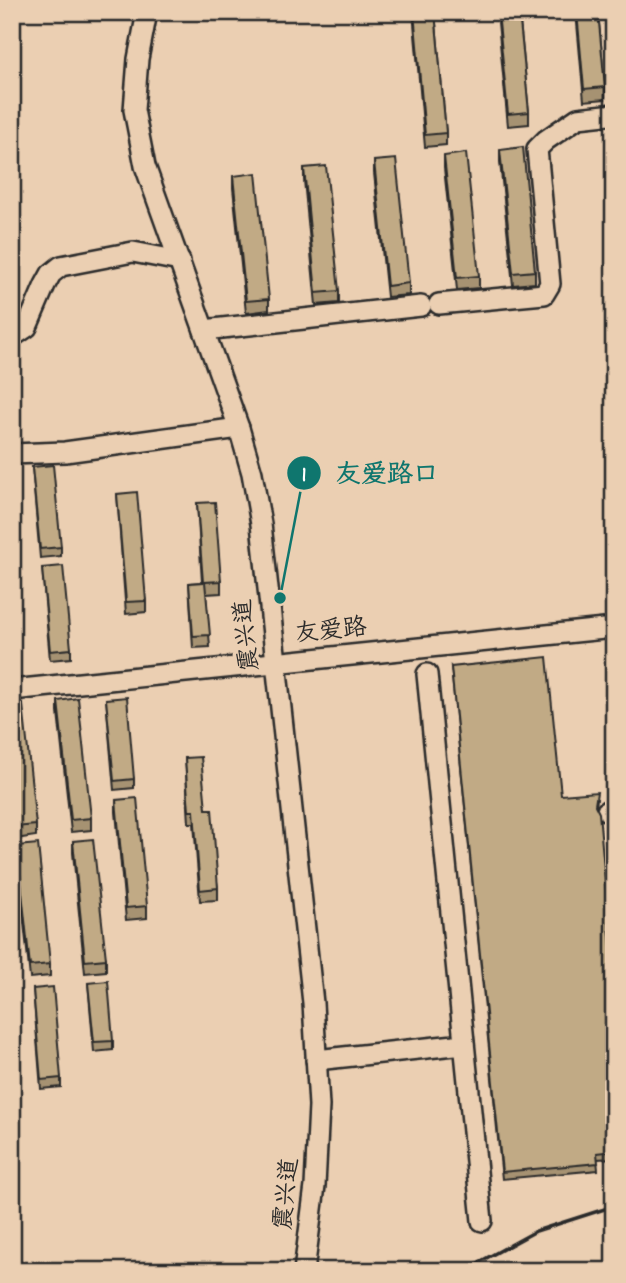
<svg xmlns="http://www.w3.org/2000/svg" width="626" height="1283" font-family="Dekko,'LXGW WenKai TC',sans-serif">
<rect width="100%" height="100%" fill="#ebcfb2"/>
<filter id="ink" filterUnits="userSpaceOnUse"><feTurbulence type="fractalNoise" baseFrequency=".0143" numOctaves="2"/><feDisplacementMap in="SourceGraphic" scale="14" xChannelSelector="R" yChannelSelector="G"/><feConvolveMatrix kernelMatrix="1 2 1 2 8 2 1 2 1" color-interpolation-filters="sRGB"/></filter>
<g filter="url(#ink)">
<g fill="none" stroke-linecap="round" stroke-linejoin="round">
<defs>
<g id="minor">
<polyline points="147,12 138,59 134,110 145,166 239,428 252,473 261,524 313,1003 319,1106 315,1186 304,1271"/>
<polyline points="439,304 544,294 550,284 537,149 546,140 578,118 614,114"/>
<polyline points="204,330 421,306"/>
<polyline points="12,337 27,327 45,285 51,274 61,266 133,252 180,261"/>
<polyline points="12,454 65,452 239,428"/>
<polyline points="427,674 482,1221"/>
<polyline points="12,690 614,628"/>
<polyline points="607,811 614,810"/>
<polyline points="316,1060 464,1044"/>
</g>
</defs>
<!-- minor casing -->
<use href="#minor" stroke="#2b2b2b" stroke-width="24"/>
<!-- minor -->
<use href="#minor" stroke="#ebcfb2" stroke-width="19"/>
<!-- rail -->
<polyline stroke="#2b2b2b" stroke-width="3.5" points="463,1271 536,1231 614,1206"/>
</g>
<!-- wall -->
<g fill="#a69272" stroke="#2b2b2b" stroke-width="2">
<polygon points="413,12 435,12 446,133 446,145 425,147"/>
<polygon points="497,12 519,12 529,112 529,124 508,126"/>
<polygon points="576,12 598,12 605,87 605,99 584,101"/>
<polygon points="500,150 535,271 535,283 513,285 500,162"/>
<polygon points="444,156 479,276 479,288 457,290 444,168"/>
<polygon points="374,161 409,283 409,295 387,297 374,173"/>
<polygon points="304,168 339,291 339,303 316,305 304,180"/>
<polygon points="233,176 269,299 269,310 246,313 233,188"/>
<polygon points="32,467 61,547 61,556 40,558"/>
<polygon points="117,494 146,601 146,612 126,614"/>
<polygon points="197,503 221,581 221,593 206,594 210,647 193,648 189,583 202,582"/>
<polygon points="42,568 71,649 71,658 50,660"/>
<polygon points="451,667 561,795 597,799 596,807 614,980 614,1158 597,1159 598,1170 502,1179"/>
<polygon points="106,699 134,779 134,788 114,790"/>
<polygon points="58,701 91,818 91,830 71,832 58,712"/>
<polygon points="12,706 36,825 36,836 15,839 12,809"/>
<polygon points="185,758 206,809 218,888 218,900 200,901 194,823 189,823"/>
<polygon points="116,800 147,906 147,918 126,920 116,812"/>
<polygon points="73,841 106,959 106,971 85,973 73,853"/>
<polygon points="17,846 50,964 50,976 30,978 17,858"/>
<polygon points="88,983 113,1041 113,1050 94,1052"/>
<polygon points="33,989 61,1078 61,1087 41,1089"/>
</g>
<!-- building -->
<g fill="#c1aa85" stroke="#2b2b2b" stroke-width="2">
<polygon points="414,12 435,12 446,133 425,135"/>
<polygon points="498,12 519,12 529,112 508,114"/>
<polygon points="577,12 598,12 605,87 584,89"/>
<polygon points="523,147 535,271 513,273 500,150"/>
<polygon points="466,153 479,276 457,278 444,156"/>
<polygon points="396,159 409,283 387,286 374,161"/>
<polygon points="326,166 339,291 316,293 304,168"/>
<polygon points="256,173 269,299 246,301 233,176"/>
<polygon points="53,465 61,547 40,549 32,467"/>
<polygon points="137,492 146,601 126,602 117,494"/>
<polygon points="215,502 221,581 205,582 210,635 193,636 189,583 203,582 197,503"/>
<polygon points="63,566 71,649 50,651 42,568"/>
<polygon points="547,657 561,795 597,792 595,805 599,813 614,980 614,1151 597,1153 598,1163 502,1172 451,667"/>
<polygon points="127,697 134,779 114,781 106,699"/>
<polygon points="78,698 91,818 71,820 58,701"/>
<polygon points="23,704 36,825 15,827 12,797 12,706"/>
<polygon points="201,757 206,809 212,809 218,888 200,890 194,811 189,811 185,758"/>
<polygon points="137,798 147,906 126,908 116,800"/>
<polygon points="93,839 106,959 85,961 73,841"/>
<polygon points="38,844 50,964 30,966 17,846"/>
<polygon points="108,981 113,1041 94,1042 88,983"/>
<polygon points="53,987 61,1078 41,1080 33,989"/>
</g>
</g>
<g text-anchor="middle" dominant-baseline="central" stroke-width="7" stroke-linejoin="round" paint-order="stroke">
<!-- street labels -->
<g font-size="24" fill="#2b2b2b" stroke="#ebcfb2">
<text transform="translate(331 632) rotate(-6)">友爱路</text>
<text transform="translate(248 635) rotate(-96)">震兴道</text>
<text transform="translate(288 1194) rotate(-84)">震兴道</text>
</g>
</g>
<!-- callouts -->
<path fill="none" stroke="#0f766e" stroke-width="2.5" d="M280 598L304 473"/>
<g fill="#0f766e" stroke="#ebcfb2" stroke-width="2.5">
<circle cx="280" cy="598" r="7"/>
<circle cx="304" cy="473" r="18"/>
</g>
<g font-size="21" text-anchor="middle" font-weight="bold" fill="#fff">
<text x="304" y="481">1</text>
</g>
<g font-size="26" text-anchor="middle" font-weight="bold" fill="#0f766e" stroke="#ebcfb2" stroke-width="7" stroke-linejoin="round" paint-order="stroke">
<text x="387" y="482">友爱路口</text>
</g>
<!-- margin -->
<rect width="626" height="1283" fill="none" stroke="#ebcfb2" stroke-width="42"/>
<rect x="21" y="21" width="584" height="1241" fill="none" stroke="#2b2b2b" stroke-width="2.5" filter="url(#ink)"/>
</svg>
